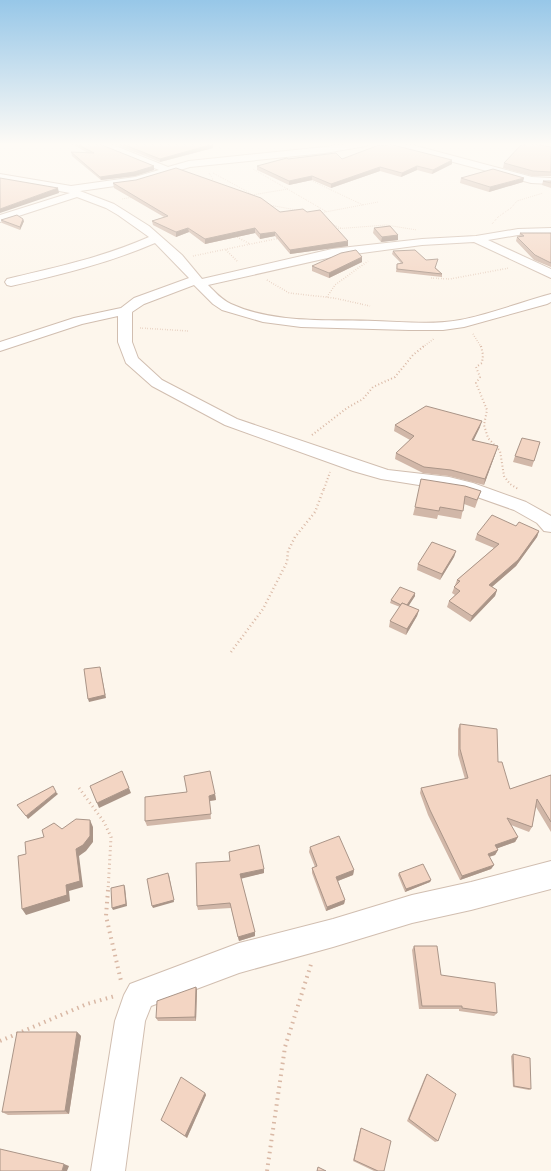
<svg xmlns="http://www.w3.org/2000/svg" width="551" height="1171" font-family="'DejaVu Sans',sans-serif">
<rect width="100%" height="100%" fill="#fdf6ec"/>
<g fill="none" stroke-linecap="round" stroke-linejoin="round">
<defs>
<g id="minor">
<path d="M97 143H108L168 167 189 161 325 147 351 143H370L366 146 325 153 190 167 136 183 80 191 114 204 149 226 182 255 202 279 332 249 422 239 476 236 518 229 551 228V234L518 235 488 240 551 269V278L474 242 422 245 332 257 208 285C215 292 222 300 231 304 275 324 328 319 375 321 403 322 433 325 460 320 491 314 521 302 551 294V302L547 304 464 327 443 330H409L301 327 263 322 222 310 213 304 194 285 144 304 132 312V342L138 358 162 380 237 419 388 470 449 477 473 483 526 502 551 516V532L544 531 537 523 514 510 463 492 381 479 353 471 225 425 152 386 126 363 118 342V316L82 324 0 351V342L74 318 121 308 134 298 189 278 155 243C109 263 60 275 11 286L7 285 5 282 7 279C56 267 101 258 149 237L118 215 106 208 77 197 0 222V215L70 193 0 180V174L71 186 135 177 159 170 98 145Z"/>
<polygon points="380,143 398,143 416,146 532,177 551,178 551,184 531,183 416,152 381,145"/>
<polygon points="551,861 551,889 471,910 412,923 333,947 239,973 151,1006 145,1021 125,1171 91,1171 115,1021 124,995 130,984 239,943 333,919 412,895 471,882"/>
</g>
</defs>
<!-- minor casing -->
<use href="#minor" stroke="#d1beb0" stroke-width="2"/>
<!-- path-far5 -->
<g stroke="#d9b8a5" stroke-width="1" stroke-dasharray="0.5 1.5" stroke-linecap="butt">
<polyline points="208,143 221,148"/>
<polyline points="253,169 327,212"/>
<polyline points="209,173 213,179 209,183"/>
<polyline points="213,173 250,193 251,195 249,197"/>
<polyline points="308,179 363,205"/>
<polyline points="252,195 288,189"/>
<polyline points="122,199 133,197"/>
<polyline points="269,205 302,211"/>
<polyline points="320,213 378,202"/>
<polyline points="331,224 341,228"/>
<polyline points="492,224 498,217 511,208 517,201 543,193"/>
<polyline points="334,229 386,225 417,230"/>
</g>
<!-- path-far4 -->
<g stroke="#d9b8a5" stroke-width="1.5" stroke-dasharray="0.5 2" stroke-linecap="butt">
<polyline points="235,236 250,244"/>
<polyline points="226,250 238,262"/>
<polyline points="193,256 280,238"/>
<polyline points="431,278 450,279 509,268"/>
<polyline points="267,280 289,293 334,298 370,306"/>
<polyline points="327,297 335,285 368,261"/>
<polyline points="140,328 189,331"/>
<polyline points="473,334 481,347"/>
<polyline points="423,347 435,338"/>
</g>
<!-- path-far3 -->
<g stroke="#d9b8a5" stroke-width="2" stroke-dasharray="1 2.5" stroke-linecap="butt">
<polyline points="481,346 483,355 482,363 476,367 480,377 476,383 487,410 484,425 488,438 500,451 504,476 510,484 518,489"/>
<polyline points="312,435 347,408 363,399 373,387 395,377 413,355 424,346"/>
<polyline points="324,489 330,472"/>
</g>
<!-- path-far2 -->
<polyline stroke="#d9b8a5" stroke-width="2.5" stroke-dasharray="1 3" stroke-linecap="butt" points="231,652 263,609 287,562 288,551 295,537 315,512 324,488"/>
<!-- path-far1 -->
<polyline stroke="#d9b8a5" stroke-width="3" stroke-dasharray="1 3.5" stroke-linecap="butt" points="79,788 104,822 111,837 108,891"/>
<!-- path -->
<g stroke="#d9b8a5" stroke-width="4" stroke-dasharray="1.5 4.5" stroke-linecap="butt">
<polyline points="108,890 106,916 121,981"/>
<polyline points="0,1041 87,1004 115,996"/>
<polyline points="267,1171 285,1047 312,961"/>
</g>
<!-- minor -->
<use href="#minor" fill="#fff" fill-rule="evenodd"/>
</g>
<!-- wall -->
<g fill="#d1b7a8">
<polygon points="70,143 97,143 154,166 154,170 135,176 101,180 72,156 71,152 88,153"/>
<polygon points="112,143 212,143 213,148 160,162"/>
<polygon points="525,145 551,147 551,176 532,176 503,168 504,163"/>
<polygon points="288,159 342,159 452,164 432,174 417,170 401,177 380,171 331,188 312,180 289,185 257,170 257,166"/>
<polygon points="461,178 523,182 489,192 460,183"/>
<polygon points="543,181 551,181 551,188 542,185"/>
<polygon points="113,183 280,212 348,246 290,254 275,236 260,239 255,233 205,244 189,232 176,237 153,225 152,221 164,217 114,188"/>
<polygon points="1,220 24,221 20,230 2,223"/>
<polygon points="374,228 398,235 398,240 381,242 373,233"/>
<polygon points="520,233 551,233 551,267 534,260 516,241 517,237 519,237"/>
<polygon points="393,251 436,268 442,274 442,277 396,272 397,264 401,263 392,254"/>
<polygon points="362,257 362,262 329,278 312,271 312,266"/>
<polygon points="395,425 480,427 473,440 496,452 484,485 449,476 423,473 395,459 396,453 410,440 394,431"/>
<polygon points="540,442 532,467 513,462 515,456"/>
<polygon points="481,491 475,508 464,504 461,519 438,515 437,519 413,515 415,507"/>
<polygon points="516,526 539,531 537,537 516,566 492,587 497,590 495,596 470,622 447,607 449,601 455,595 452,593 457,580 494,548 475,540 477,534"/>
<polygon points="456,551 454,557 440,580 417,570 418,564"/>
<polygon points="415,596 408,606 419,610 417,616 406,635 389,627 390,621 400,607 390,603 391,600"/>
<polygon points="460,724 498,762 510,789 551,775 551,832 536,807 532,827 529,832 511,825 518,837 515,842 497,848 498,850 495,855 489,857 494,865 491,869 460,880 428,815 420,793 421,788 465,779 458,755 458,729"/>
<polygon points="215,794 216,800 209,801 211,819 147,826 145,821"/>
<polygon points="310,847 354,870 353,875 338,881 345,900 344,904 326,911 312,873 312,868 315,867 309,852"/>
<polygon points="196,863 264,869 264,873 241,878 255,932 255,936 239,941 231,908 198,910 197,906"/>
<polygon points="399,873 431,880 430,882 405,892 398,875"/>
<polygon points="414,946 441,975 497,1013 494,1016 459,1011 459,1009 419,1009 412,950"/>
<polygon points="196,987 197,990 196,1021 158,1021 156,1018"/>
<polygon points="77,1032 81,1036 69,1114 8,1115 2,1112"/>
<polygon points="513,1054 531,1089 529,1090 513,1087 511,1056"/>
<polygon points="427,1074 438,1141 435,1142 407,1121 425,1077"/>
<polygon points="205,1093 206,1095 187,1138 161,1120"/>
<polygon points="361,1128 384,1171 374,1171 353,1161 360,1130"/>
</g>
<!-- shaded-wall -->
<g fill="#aa9588">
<polygon points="213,144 213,148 160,162 160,159"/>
<polygon points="452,160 452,164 432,174 433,170"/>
<polygon points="154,166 154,170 135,176 101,180 100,177"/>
<polygon points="417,166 417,170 401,177 402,173"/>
<polygon points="380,167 380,171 331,188 331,184"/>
<polygon points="312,176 312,180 289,185 289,181"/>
<polygon points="524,178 523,182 489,192 490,187"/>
<polygon points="58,188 59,193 0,213 0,209"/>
<polygon points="23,219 24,221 20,230 20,227"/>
<polygon points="188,228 189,232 176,237 176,232"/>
<polygon points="255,228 255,233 205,244 205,239"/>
<polygon points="275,232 275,236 260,239 260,234"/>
<polygon points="398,235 398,240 381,242 382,237"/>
<polygon points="348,241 348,246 290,254 290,250"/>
<polygon points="362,257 362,262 329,278 329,273"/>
<polygon points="482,421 480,427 471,446 472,440"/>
<polygon points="498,446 496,452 484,485 485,479"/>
<polygon points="539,531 537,537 516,566 487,591 489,585"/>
<polygon points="456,551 454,557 440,580 442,574"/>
<polygon points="497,590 495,596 470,622 472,616"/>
<polygon points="415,593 415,596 406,610 406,607"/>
<polygon points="419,610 417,616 406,635 407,629"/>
<polygon points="100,667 106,698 89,702 88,699"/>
<polygon points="129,788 131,793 99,808 97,803"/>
<polygon points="56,792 58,794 28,819 26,816"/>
<polygon points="215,794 216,800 209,801 211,819 209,796"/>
<polygon points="90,820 93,827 93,842 86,851 79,856 83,887 69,891 70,901 26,915 22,909 66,885 76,849"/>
<polygon points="518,837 515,842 493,850 495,845"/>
<polygon points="498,850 495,855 485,858 488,854"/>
<polygon points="494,865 491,869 460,880 462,876"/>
<polygon points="264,869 264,873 240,879 240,874"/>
<polygon points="354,870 353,875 335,882 336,877"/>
<polygon points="169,875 174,902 153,908 152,906"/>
<polygon points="431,880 430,882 405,892 406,889"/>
<polygon points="124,885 125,887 127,906 113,910 112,908"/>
<polygon points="345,900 344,904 326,911 327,907"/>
<polygon points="255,932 255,936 239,941 238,937"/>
<polygon points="196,987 197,990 196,1021 195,1017"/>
<polygon points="77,1032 81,1036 69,1114 65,1111"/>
<polygon points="205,1093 206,1095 187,1138 185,1136"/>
<polygon points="64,1164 69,1166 67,1171 62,1171"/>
</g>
<!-- building -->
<g fill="#f3d5c3" stroke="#aa9588">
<polygon points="75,143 97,143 154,166 134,172 100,177 71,152 94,153"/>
<polygon points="120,143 212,143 213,144 160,159"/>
<polygon points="527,143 551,147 551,172 533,171 504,163 521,145 525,145"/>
<polygon points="389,144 452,160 433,170 417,166 402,173 380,167 331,184 312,176 289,181 257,166 287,158 288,159 336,153 342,159 379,145 385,146"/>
<polygon points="176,168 261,198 280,212 303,209 307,212 320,210 348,241 290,250 275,232 260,234 255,228 205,239 188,228 176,232 152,221 168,216 113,183 136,180"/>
<polygon points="493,169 524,178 490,187 461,178"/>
<polygon points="0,178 58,188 0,209"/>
<polygon points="543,181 551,181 551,183"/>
<polygon points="17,215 23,219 20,227 1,220"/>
<polygon points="390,226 398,235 382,237 374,228"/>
<polygon points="520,233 551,233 551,263 535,255 517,237 524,236"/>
<polygon points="356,250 362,257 329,273 312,266 341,253"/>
<polygon points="415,250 426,260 438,259 435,268 442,274 397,269 397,264 403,263 393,251"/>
<polygon points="426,406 482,421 472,440 498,446 485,479 451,470 424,467 396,453 414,436 395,425"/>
<polygon points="522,438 540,442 534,461 515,456"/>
<polygon points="421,479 465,486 481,491 477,500 465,496 463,511 440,507 439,511 415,507"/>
<polygon points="492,515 516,526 519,522 539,531 518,560 489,585 497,590 472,616 449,601 460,591 454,587 460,581 457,580 499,544 477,534"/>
<polygon points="432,542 456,551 442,574 418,564"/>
<polygon points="400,587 415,593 407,605 402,603 401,605 391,600"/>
<polygon points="402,603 419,610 407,629 390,621"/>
<polygon points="100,667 105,695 88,699 84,669"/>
<polygon points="460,724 497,729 498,762 502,762 510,789 551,775 551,822 537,799 532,827 507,818 518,837 495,845 498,850 488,854 494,865 462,876 430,810 421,788 468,778 460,749"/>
<polygon points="122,771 129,788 97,803 90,786"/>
<polygon points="210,771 215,794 209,796 211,814 145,821 145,797 187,792 184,776"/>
<polygon points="53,786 56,792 26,816 17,805"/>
<polygon points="76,819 90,820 90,836 83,845 76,849 80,881 66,885 67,895 22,909 18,856 26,854 25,842 44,837 42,830 54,823 62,829"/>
<polygon points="339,836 354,870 336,877 345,900 327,907 312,868 317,866 310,847"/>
<polygon points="259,845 264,869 240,874 255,932 238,937 230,903 197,906 196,863 230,861 229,852"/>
<polygon points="423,864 431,880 406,889 399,873"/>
<polygon points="168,873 174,900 152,906 147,879"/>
<polygon points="124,885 126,904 112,908 111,888"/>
<polygon points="414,946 437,946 441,975 495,983 497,1013 462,1008 462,1006 422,1006"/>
<polygon points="196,987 195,1017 156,1018 157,1001"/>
<polygon points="17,1032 77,1032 65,1111 2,1112"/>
<polygon points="513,1054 530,1058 531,1089 514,1086"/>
<polygon points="427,1074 456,1094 438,1141 409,1119"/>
<polygon points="181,1077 205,1093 185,1136 161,1120"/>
<polygon points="361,1128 391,1141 384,1171 378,1171 354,1160"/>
<polygon points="0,1149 64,1164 62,1171 0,1171"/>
<polygon points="318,1167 326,1171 317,1171"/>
</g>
<!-- sky -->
<linearGradient id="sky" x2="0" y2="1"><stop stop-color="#97c7e8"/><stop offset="0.47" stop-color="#fefbf6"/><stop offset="1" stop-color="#fefbf6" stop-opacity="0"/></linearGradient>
<rect width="551" height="307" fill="url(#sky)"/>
</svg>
